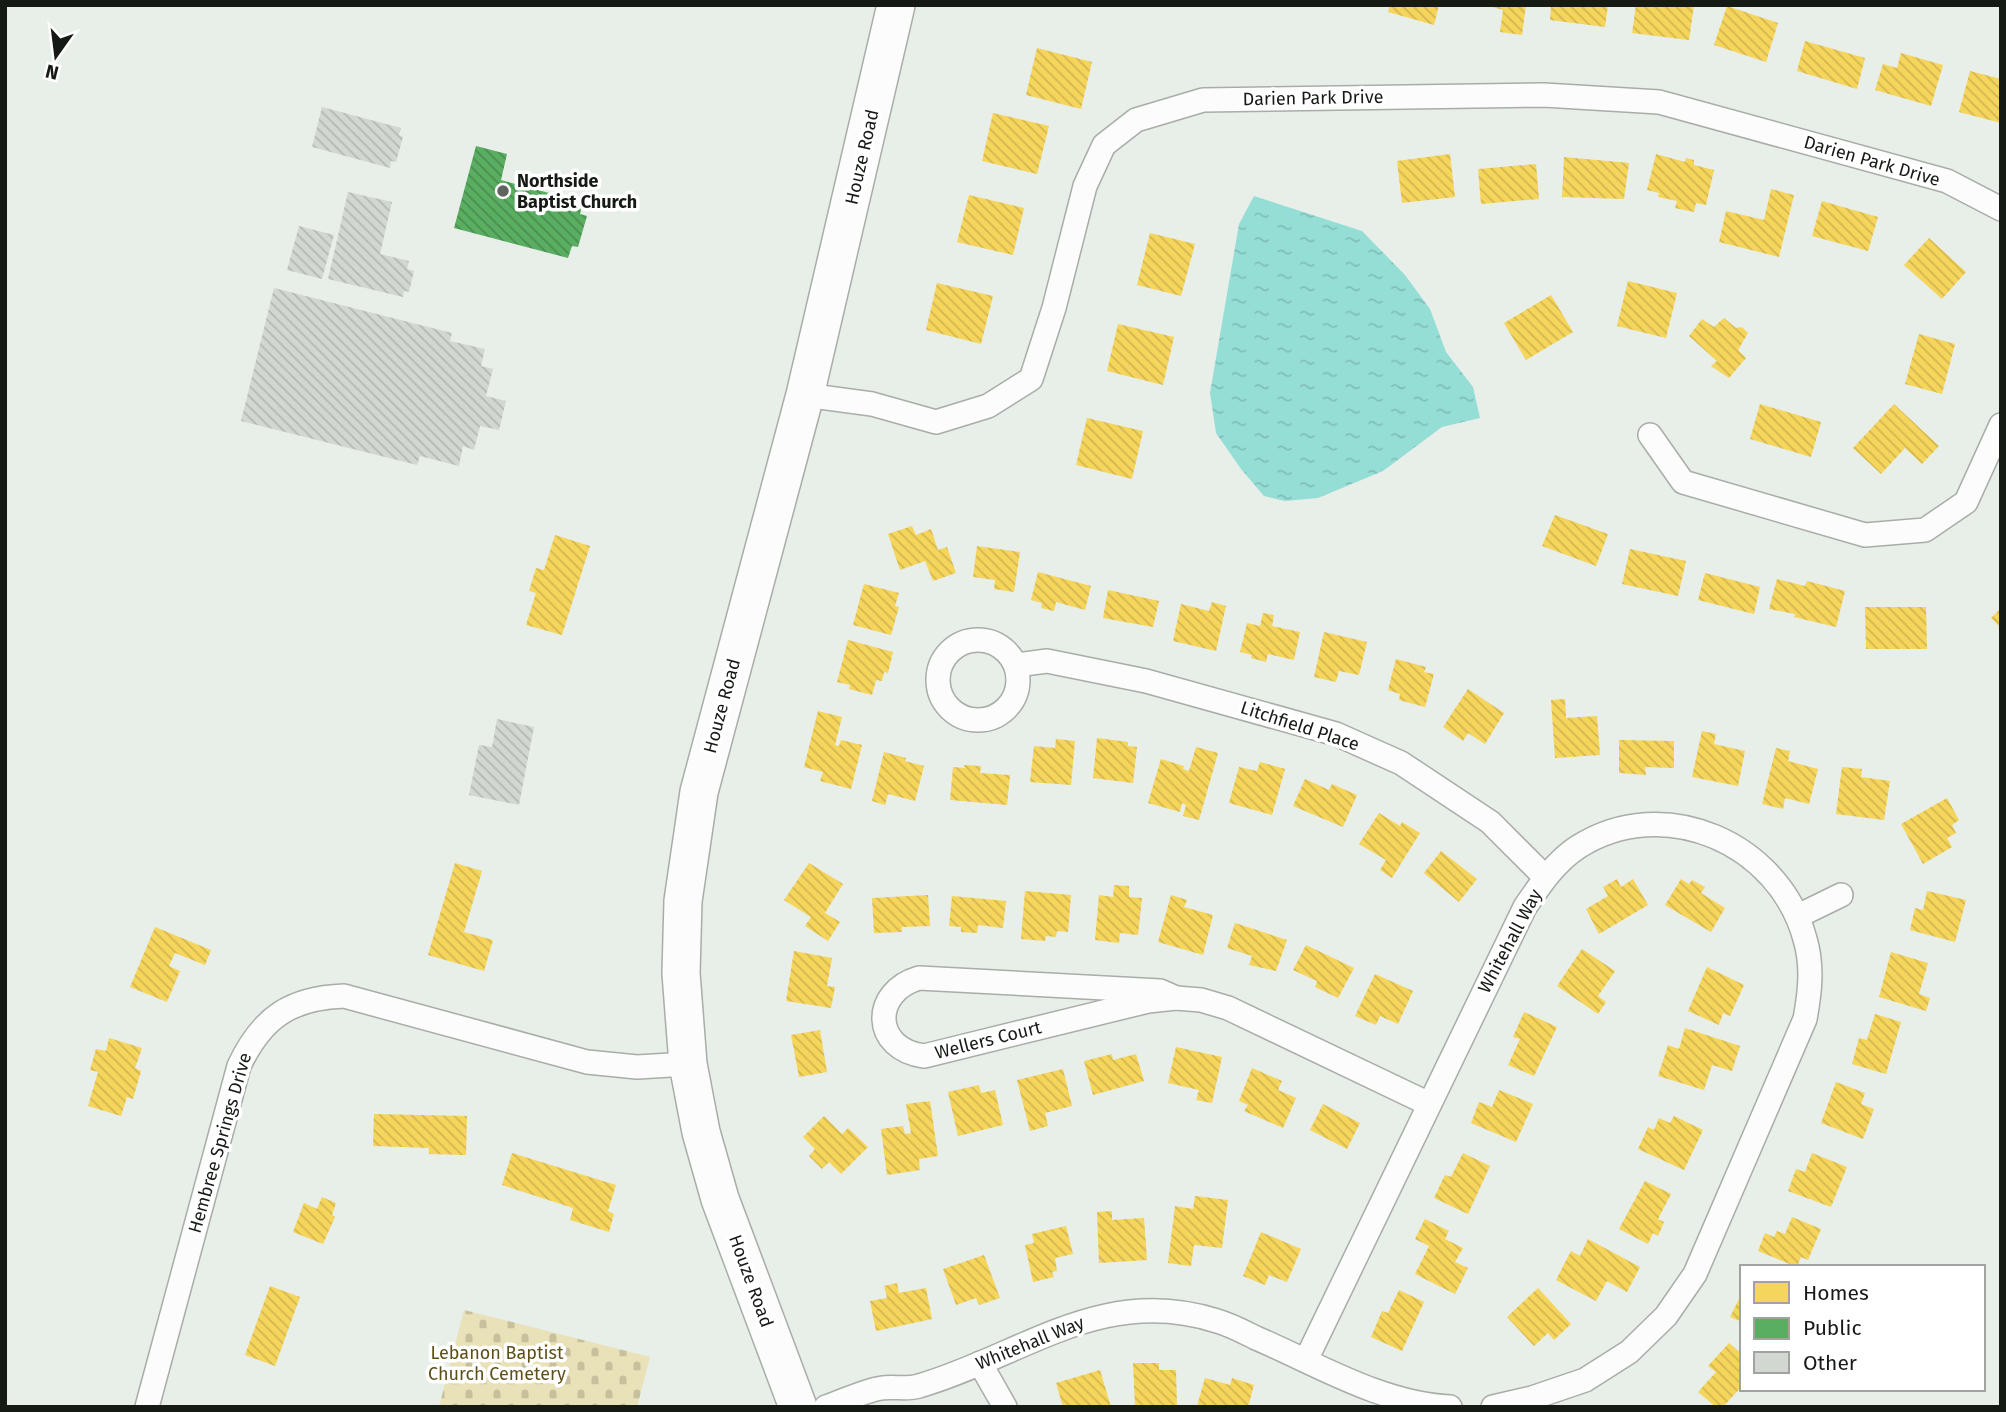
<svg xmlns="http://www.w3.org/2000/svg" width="2006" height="1412" font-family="'Fira Sans',sans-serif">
<defs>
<pattern id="cemetery-stones" width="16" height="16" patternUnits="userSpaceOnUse" patternTransform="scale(1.75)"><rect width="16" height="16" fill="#e9e1b8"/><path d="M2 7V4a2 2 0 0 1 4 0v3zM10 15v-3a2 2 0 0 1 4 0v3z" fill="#c7c09d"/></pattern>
<pattern id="water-ripples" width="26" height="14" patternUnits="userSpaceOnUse" patternTransform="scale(1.75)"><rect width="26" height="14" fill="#95ded6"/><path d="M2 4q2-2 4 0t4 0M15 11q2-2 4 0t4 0" fill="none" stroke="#80beb7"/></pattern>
<pattern id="homes-back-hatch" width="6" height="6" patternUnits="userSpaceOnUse" patternTransform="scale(1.75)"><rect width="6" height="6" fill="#f6d55c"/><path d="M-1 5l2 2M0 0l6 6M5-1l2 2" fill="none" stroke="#d2b64f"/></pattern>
<pattern id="public-back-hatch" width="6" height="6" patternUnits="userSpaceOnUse" patternTransform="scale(1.75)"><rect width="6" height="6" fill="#5aae61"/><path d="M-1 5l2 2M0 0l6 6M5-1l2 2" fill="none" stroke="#498d4f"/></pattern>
<pattern id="building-back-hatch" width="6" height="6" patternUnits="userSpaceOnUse" patternTransform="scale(1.75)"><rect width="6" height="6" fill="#d3d7d1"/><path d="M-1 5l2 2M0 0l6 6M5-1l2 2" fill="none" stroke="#b4b8b3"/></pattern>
</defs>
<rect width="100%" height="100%" fill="#e8eee8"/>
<!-- cemetery -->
<polygon fill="url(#cemetery-stones)" points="464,1310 650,1357 637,1407 439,1407"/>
<!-- water -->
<polygon fill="url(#water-ripples)" points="1254,196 1362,231 1405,275 1430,309 1446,352 1473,387 1480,418 1442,427 1383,471 1318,498 1285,501 1264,496 1241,469 1216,433 1210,393 1239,224"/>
<!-- homes -->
<g fill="url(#homes-back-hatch)">
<polygon points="1390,5 1439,5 1434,25 1388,12"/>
<polygon points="1485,5 1526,5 1522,35 1500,32 1503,10"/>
<polygon points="1551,5 1608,5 1605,27 1550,20"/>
<polygon points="1636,5 1694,5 1689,40 1632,33"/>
<polygon points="1727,6 1778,23 1766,62 1714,45"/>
<polygon points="1805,41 1865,58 1857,89 1797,71"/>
<polygon points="1037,48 1092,62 1081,109 1026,95"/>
<polygon points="1901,53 1943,65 1931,106 1875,90 1883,64 1897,68"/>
<polygon points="1970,71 2001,79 2001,123 1959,112"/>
<polygon points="993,113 1049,126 1037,174 982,161"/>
<polygon points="1450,154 1455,197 1402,203 1397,161"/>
<polygon points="1656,154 1685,162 1686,158 1694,160 1694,165 1714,170 1706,205 1696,203 1694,212 1675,208 1677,201 1658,197 1659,193 1647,190"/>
<polygon points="1564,157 1629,163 1624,199 1562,197"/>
<polygon points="1536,164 1539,199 1481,204 1478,169"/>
<polygon points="1771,189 1794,195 1779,257 1719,242 1726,211 1764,220"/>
<polygon points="969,195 1024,208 1013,255 957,242"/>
<polygon points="1822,201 1878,217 1868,251 1812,236"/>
<polygon points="1150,233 1195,244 1181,296 1137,285"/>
<polygon points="1929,238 1966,272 1942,299 1904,265"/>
<polygon points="1628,281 1677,293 1666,338 1617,326"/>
<polygon points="937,283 993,296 981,344 926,330"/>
<polygon points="1551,295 1573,332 1526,360 1504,323"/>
<polygon points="1724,318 1736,328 1742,327 1748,333 1738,350 1746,358 1729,378 1711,366 1717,361 1689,336 1702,319 1714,327"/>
<polygon points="1118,324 1174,337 1163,385 1107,371"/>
<polygon points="1919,334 1955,344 1942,394 1905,384"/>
<polygon points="1760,404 1821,422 1811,457 1750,439"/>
<polygon points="1894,404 1939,446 1922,464 1905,448 1881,474 1853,448"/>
<polygon points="1087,418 1143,431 1132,479 1076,465"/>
<polygon points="1555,515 1608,534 1596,566 1542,546"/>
<polygon points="912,526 916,535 931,529 938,550 947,547 956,573 933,581 925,561 900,570 888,534"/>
<polygon points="555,535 590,546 562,635 526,625 536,593 529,591 536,568 544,570"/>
<polygon points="977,546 1020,552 1014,592 994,589 995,580 973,577"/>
<polygon points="1630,549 1686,561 1678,596 1622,584"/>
<polygon points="1038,572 1091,586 1085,610 1056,602 1054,611 1041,608 1042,603 1031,600"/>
<polygon points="1705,573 1760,587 1754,614 1698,600"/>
<polygon points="1777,579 1805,586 1807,581 1845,591 1836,627 1794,617 1795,614 1769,609"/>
<polygon points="864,584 899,593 895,606 899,607 891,635 853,625"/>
<polygon points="1108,590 1159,601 1153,627 1103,618"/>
<polygon points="1212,602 1226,606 1216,651 1173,641 1181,604 1209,611"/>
<polygon points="1865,607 1926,607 1927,649 1866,649"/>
<polygon points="2001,608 2001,628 1991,618"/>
<polygon points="1263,613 1274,615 1272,626 1300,632 1294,660 1268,654 1266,662 1251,658 1252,655 1240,652 1247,623 1260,626"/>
<polygon points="1324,632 1367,642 1359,675 1339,671 1336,682 1314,677"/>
<polygon points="848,640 893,652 888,673 884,672 882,681 876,680 872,695 849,689 850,685 837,682"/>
<polygon points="1396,659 1426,667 1424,672 1434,674 1425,707 1399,700 1400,694 1388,690"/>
<polygon points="1468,689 1504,713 1485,744 1468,733 1463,741 1443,727"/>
<polygon points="1565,699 1566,718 1597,716 1600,755 1555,758 1551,700"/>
<polygon points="818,711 842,717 835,745 839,746 841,740 862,745 851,789 820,781 823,772 804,767"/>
<polygon points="1702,731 1716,734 1714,744 1745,751 1738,786 1692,777"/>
<polygon points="1097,738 1128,742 1128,746 1137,747 1133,783 1093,778"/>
<polygon points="1056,739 1075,741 1071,785 1030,782 1034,746 1055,748"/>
<polygon points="1619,740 1674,741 1674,768 1645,767 1646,775 1619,773"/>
<polygon points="1196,747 1218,753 1199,820 1183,816 1186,805 1182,803 1180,812 1148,803 1161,759 1184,766 1183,769 1189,771"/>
<polygon points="1776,748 1790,751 1788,761 1818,769 1809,804 1785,798 1783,809 1762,804"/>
<polygon points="884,752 906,758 905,761 924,766 915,801 888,794 885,805 872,801"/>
<polygon points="1260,762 1285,769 1272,815 1229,803 1239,767 1257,771"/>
<polygon points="964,765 981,766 980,773 1010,775 1007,805 950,800 953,767 965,768"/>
<polygon points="1842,767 1862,769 1861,777 1890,781 1884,820 1836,814"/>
<polygon points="1305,779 1329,790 1332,784 1357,795 1343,827 1293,806"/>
<polygon points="1947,798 1959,820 1952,825 1956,833 1947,838 1952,847 1923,864 1901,824"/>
<polygon points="1379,813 1400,826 1402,822 1420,833 1392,878 1380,870 1386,860 1359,844"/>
<polygon points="1441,851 1477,879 1459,902 1424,873"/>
<polygon points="455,863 482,871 464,932 493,940 484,971 428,955"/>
<polygon points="809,863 843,884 825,913 840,922 828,941 805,926 811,917 784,900"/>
<polygon points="1617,879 1621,887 1633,879 1648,905 1599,934 1586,909 1608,896 1603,887"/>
<polygon points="1681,879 1689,884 1692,880 1705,887 1701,893 1725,908 1711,932 1665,905"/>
<polygon points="1114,885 1129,886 1129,897 1142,898 1138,935 1120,933 1119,943 1095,940 1099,895 1113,897"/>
<polygon points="1025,891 1071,895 1068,932 1057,931 1056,937 1046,936 1045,941 1021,939"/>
<polygon points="1927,891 1966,900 1955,942 1910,930 1915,908 1923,910"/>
<polygon points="928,895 930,926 902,927 902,932 874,933 872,898"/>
<polygon points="1171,895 1187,900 1184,907 1213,915 1203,955 1158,942"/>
<polygon points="952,896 1006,901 1003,928 978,925 977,933 961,932 961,927 949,926"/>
<polygon points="1235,923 1287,940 1276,971 1249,965 1252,956 1227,948"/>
<polygon points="155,927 211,950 205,965 175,953 169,966 180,971 167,1002 130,987"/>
<polygon points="1306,945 1354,968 1338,998 1315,987 1317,981 1293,970"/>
<polygon points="1582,949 1615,971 1598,996 1606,1002 1598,1014 1557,986"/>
<polygon points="794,951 832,958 827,986 835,987 831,1008 786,1001"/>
<polygon points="1891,952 1928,963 1919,994 1930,998 1926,1011 1879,997"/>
<polygon points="1707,967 1744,985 1730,1016 1723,1013 1719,1025 1688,1011"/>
<polygon points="1375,974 1413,991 1398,1024 1380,1016 1376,1025 1355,1016"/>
<polygon points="1524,1012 1557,1027 1534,1076 1508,1065 1520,1039 1513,1037"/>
<polygon points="1875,1014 1901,1022 1886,1074 1852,1064 1859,1038 1867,1040"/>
<polygon points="1685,1028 1740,1046 1732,1071 1712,1065 1704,1090 1658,1076 1668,1045 1679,1049"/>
<polygon points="820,1030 827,1072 799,1077 791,1035"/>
<polygon points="109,1038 142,1048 135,1068 141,1071 133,1099 127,1097 121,1116 88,1106 98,1072 90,1070 96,1049 106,1051"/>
<polygon points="1176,1047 1222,1057 1212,1103 1196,1100 1199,1090 1168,1083"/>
<polygon points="1112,1054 1113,1060 1136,1054 1144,1081 1093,1095 1084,1061"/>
<polygon points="1252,1068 1282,1081 1278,1090 1296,1098 1283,1128 1244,1111 1248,1105 1239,1101"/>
<polygon points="1063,1069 1072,1106 1045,1113 1048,1126 1030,1131 1017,1080"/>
<polygon points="1836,1082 1865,1093 1861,1104 1874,1109 1863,1139 1821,1123"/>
<polygon points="979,1085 981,1093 995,1090 1003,1125 958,1136 948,1092"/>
<polygon points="1499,1090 1533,1104 1516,1142 1471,1123 1479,1102 1492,1107"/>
<polygon points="930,1101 938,1156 919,1159 920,1170 887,1175 881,1129 903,1126 905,1134 911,1133 906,1104"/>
<polygon points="1323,1104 1360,1123 1347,1149 1310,1130"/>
<polygon points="374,1114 467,1116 466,1155 429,1154 429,1148 373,1146"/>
<polygon points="824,1116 842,1134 848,1128 868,1147 841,1174 829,1162 822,1169 809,1156 815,1149 803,1137"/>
<polygon points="1674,1116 1703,1130 1684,1170 1638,1149 1648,1127 1654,1130 1659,1118 1670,1123"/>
<polygon points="512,1153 616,1185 608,1211 614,1214 609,1232 570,1220 573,1208 502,1185"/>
<polygon points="1463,1153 1490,1166 1468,1214 1434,1198 1445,1175 1451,1177"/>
<polygon points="1812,1153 1847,1167 1831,1207 1788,1191 1796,1169 1805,1172"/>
<polygon points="1645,1181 1671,1194 1658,1219 1664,1222 1658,1236 1653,1233 1648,1244 1619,1229"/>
<polygon points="1195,1196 1228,1200 1222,1248 1194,1245 1191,1266 1168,1263 1175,1206 1193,1209"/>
<polygon points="322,1197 336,1203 332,1215 335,1217 323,1244 293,1232 304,1203 317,1209"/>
<polygon points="1112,1211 1112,1220 1144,1218 1147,1260 1099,1263 1097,1212"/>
<polygon points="1792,1217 1821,1229 1808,1260 1801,1257 1797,1267 1758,1251 1765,1233 1774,1237 1777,1231 1785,1234"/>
<polygon points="1425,1219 1449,1231 1445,1239 1463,1248 1455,1262 1468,1268 1455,1294 1415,1274 1429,1246 1415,1239"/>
<polygon points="1066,1226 1073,1254 1055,1258 1057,1271 1052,1272 1054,1277 1033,1282 1025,1245 1034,1243 1032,1234"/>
<polygon points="1261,1232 1301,1249 1287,1282 1269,1275 1265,1285 1243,1276"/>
<polygon points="1588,1239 1640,1267 1627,1292 1607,1281 1596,1301 1556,1280 1571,1251 1580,1256"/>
<polygon points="984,1255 1000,1298 979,1305 976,1298 956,1305 943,1269"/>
<polygon points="897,1283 899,1293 926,1288 932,1319 876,1331 870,1301 887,1298 884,1286"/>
<polygon points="270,1286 300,1297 275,1366 245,1355"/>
<polygon points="1538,1288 1571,1324 1554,1340 1548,1333 1534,1346 1507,1317"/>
<polygon points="1399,1290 1424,1302 1402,1351 1371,1337 1382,1311 1388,1313"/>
<polygon points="1742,1293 1742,1322 1730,1317"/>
<polygon points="1729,1343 1742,1354 1742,1386 1723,1407 1716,1407 1698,1392 1716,1372 1708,1366"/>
<polygon points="1133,1363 1159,1363 1159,1370 1176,1370 1177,1406 1135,1407"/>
<polygon points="1100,1370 1111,1407 1063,1407 1056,1383"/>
<polygon points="1205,1378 1230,1385 1232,1378 1254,1385 1248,1407 1197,1406"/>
</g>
<!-- public -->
<polygon fill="url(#public-back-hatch)" points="476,146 507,154 501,180 583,202 580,214 587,216 578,247 572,246 568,258 454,228"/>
<!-- building -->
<g fill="url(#building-back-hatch)">
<polygon points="322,107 401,128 399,135 403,137 396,162 391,161 390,168 312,147"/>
<polygon points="348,192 392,202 380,254 409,261 407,269 414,271 409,292 404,291 403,297 328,279"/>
<polygon points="299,226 334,235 322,279 287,270"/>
<polygon points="274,288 452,333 450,341 485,349 481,366 493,369 486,396 506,401 499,430 480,426 474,450 463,446 459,466 420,456 417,465 241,421"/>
<polygon points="497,719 534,727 519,805 469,795 479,745 492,747"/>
</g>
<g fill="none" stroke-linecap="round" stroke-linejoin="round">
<defs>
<g id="minor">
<polyline points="805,395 872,404 936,422 988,406 1031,379 1054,308 1085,186 1104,145 1136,120 1203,100 1544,95 1659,102 1947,181 2001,209"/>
<polyline points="1650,435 1683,482 1865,535 1925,530 1966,502 2001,425"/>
<circle cx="978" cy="680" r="40"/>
<polyline points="1016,665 1047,661 1146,681 1336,734 1401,763 1490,822 1545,877"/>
<polyline points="1798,916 1841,895"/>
<path d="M919 978 1160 991 1176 998 1148 1001 924 1056C872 1049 871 992 919 978Z"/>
<polyline points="1176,998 1201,1000 1228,1008 1429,1104"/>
<path d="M1306 1360 1525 907C1540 885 1555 862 1578 847 1664 792 1779 843 1805 939 1813 966 1810 992 1805 1019L1695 1274 1666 1316 1629 1352 1585 1380 1532 1398 1493 1407"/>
<polyline points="980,1363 1005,1407"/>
<path d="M147 1407 239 1066C262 1017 291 998 344 996L587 1062 637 1067 688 1064"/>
<path d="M826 1407C844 1401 863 1391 882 1388 894 1386 907 1390 919 1386 1022 1356 1102 1284 1217 1321 1231 1325 1244 1332 1256 1338 1317 1364 1382 1404 1450 1407"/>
</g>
<polyline id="primary" points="798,1407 720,1199 701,1132 688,1064 681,973 683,901 699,792 805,395 896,5"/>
</defs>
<!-- minor casing -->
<use href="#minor" stroke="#a8ada7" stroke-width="26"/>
<!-- primary casing -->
<use href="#primary" stroke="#a8ada7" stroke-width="40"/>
<!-- minor -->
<use href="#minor" stroke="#fcfcfc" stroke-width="23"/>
<!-- primary -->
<use href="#primary" stroke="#fcfcfc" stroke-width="37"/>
</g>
<!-- markers -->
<circle fill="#60645f" stroke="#fff" stroke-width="2.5" cx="503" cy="191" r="7"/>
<g text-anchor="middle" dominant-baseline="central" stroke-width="7" stroke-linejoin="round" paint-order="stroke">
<!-- street labels -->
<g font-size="18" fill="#161a15" stroke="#fff">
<text transform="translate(1313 98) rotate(-1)">Darien Park Drive</text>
<text transform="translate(862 157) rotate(-77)">Houze Road</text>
<text transform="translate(1872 161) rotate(16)">Darien Park Drive</text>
<text transform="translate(722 706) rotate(-75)">Houze Road</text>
<text transform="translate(1300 726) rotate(18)">Litchfield Place</text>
<text transform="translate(1510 941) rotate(-62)">Whitehall Way</text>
<text transform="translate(988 1040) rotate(-14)">Wellers Court</text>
<text transform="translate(220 1143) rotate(-74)">Hembree Springs Drive</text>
<text transform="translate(751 1281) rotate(70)">Houze Road</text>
<text transform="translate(1030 1343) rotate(-22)">Whitehall Way</text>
</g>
<!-- poi labels -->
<g font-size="18" font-weight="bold" fill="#161a15" stroke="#fff" text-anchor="start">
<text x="517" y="181">Northside<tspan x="517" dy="21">Baptist Church</tspan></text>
</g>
<!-- park labels -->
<g font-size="18" fill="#5e5018" stroke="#fff">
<text x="497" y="1353">Lebanon Baptist<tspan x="497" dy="21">Church Cemetery</tspan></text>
</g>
</g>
<!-- border -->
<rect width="2006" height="1412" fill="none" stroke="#161a15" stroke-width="14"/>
<!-- legend -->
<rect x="1740" y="1265" width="245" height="126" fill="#ffffff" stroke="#a2a3a1" stroke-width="2"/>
<rect x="1754" y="1282" width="35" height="21" fill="#f6d55c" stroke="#a2a3a1" stroke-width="2"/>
<text x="1803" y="1300" font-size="21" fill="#161a15">Homes</text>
<rect x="1754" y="1318" width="35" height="21" fill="#5aae61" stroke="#a2a3a1" stroke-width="2"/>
<text x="1803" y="1335" font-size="21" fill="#161a15">Public</text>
<rect x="1754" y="1352" width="35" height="21" fill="#d3d7d1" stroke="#a2a3a1" stroke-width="2"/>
<text x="1803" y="1370" font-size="21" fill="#161a15">Other</text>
<!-- north arrow -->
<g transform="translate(56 56) rotate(194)" stroke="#ffffff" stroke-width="5" paint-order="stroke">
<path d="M0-5L12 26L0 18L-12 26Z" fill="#161a15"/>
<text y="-10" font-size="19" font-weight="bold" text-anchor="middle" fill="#161a15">N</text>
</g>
</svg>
